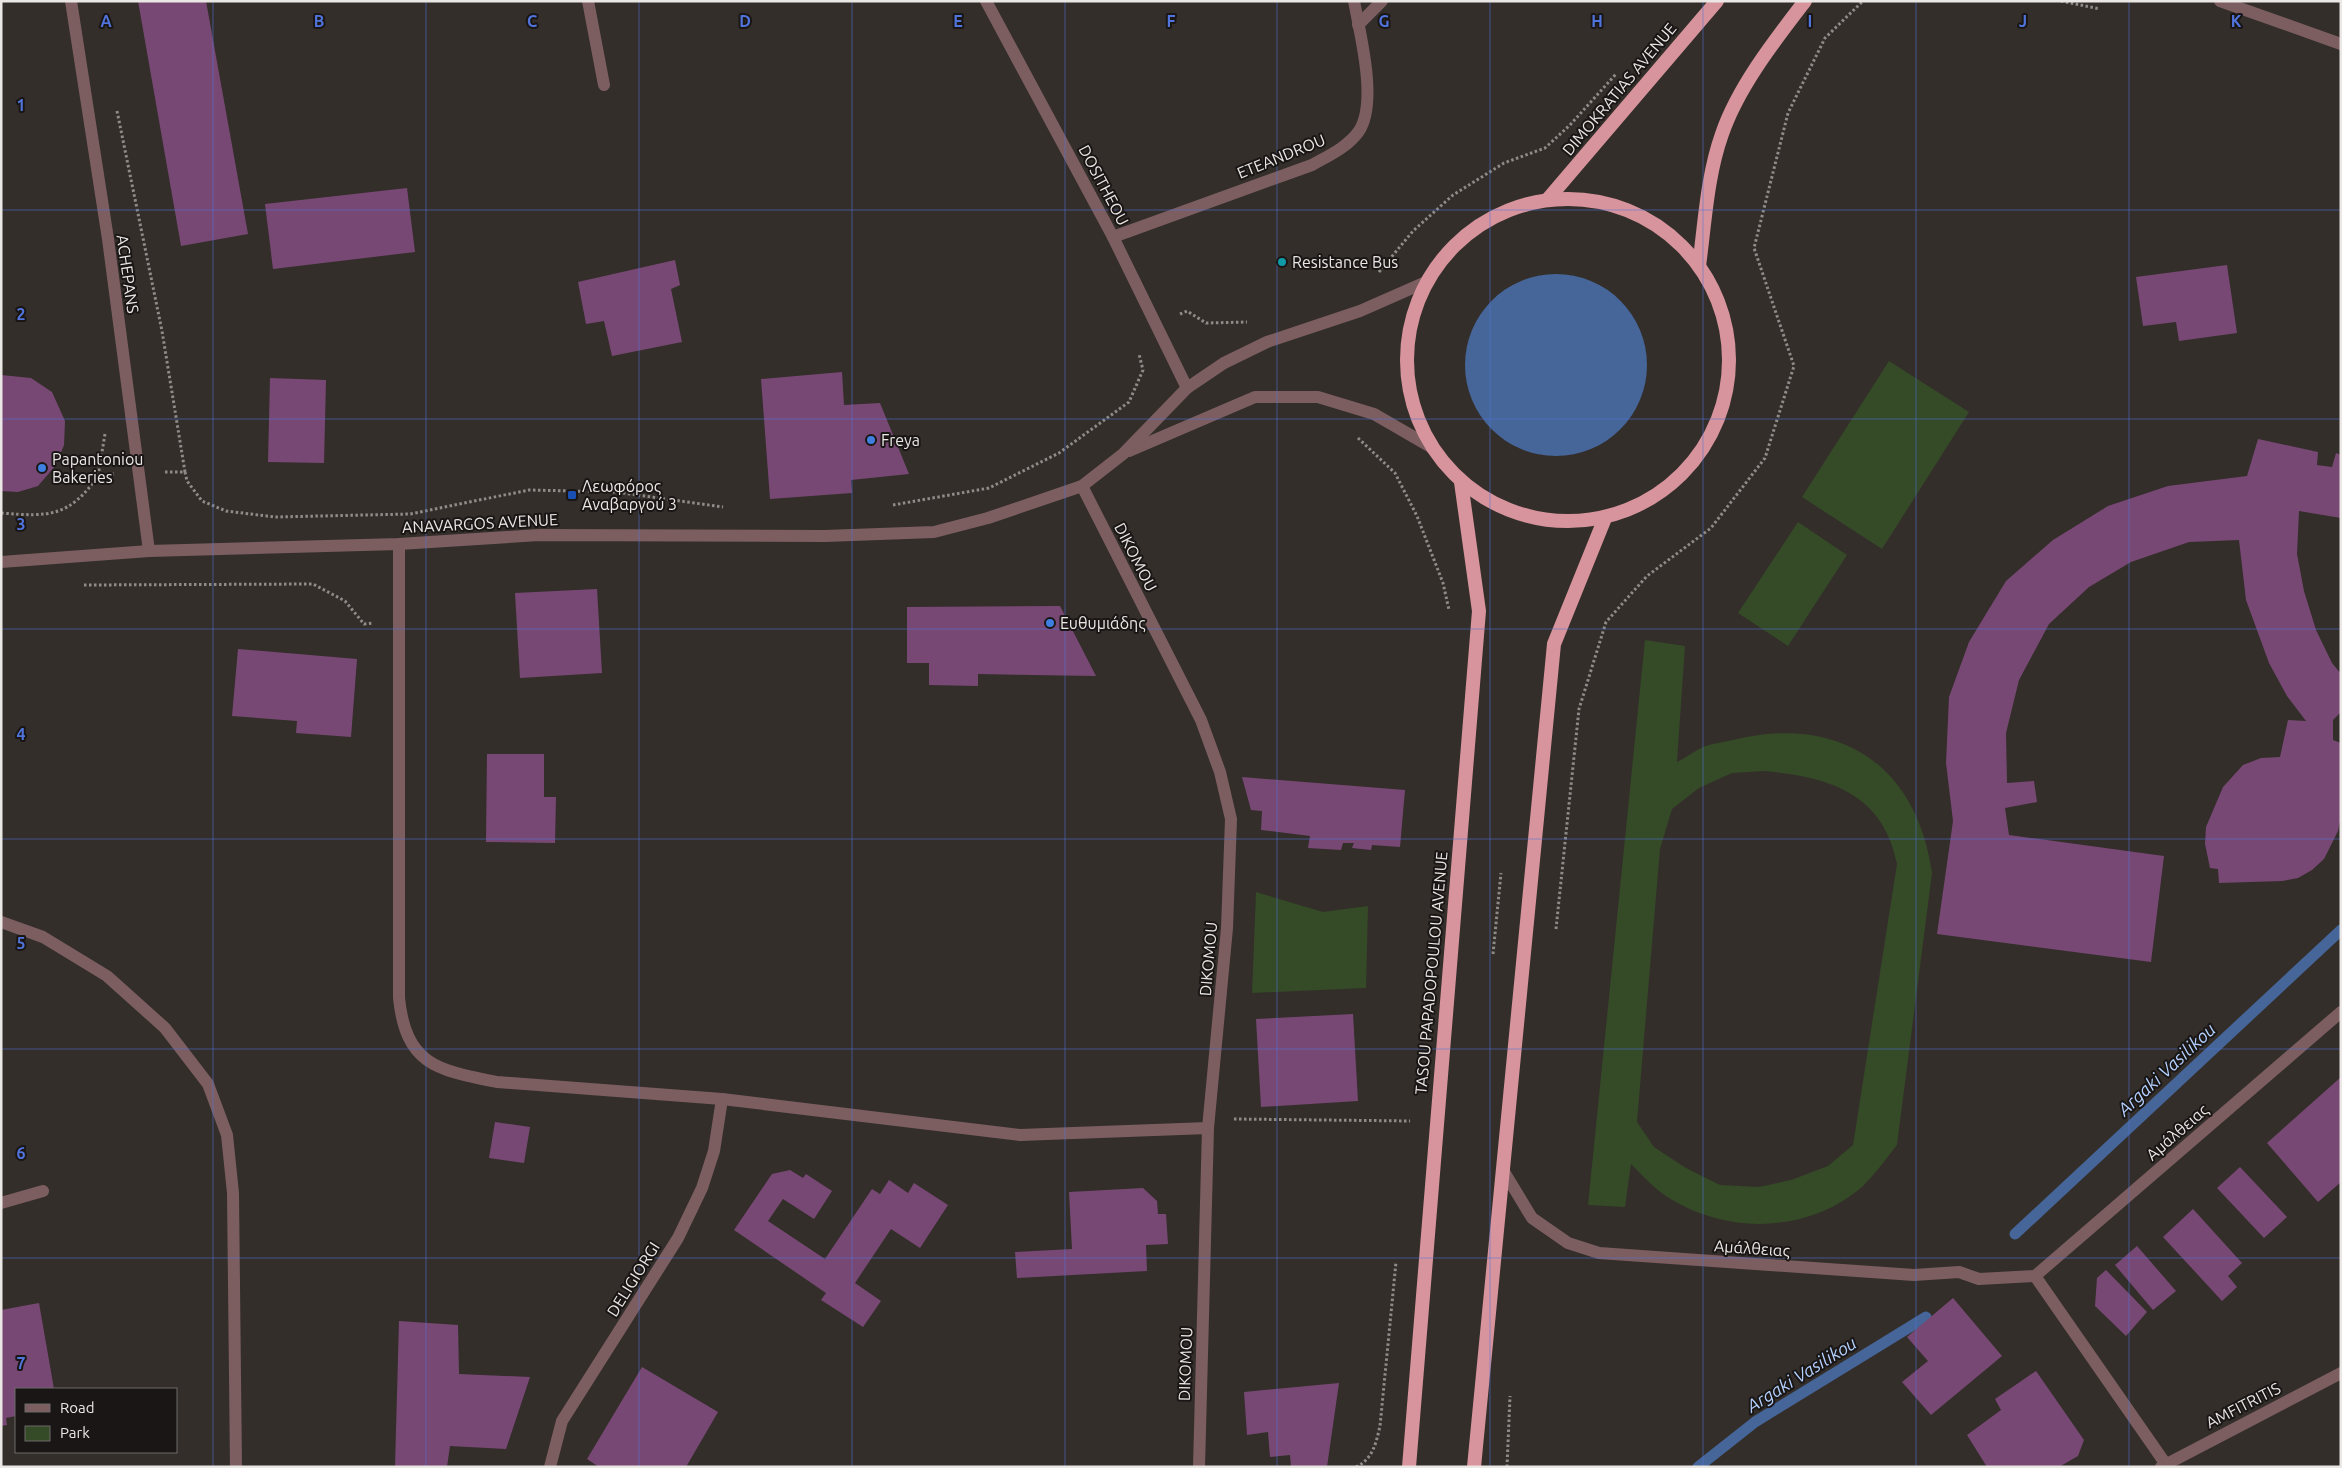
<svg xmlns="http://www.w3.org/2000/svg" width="2342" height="1468" font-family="Ubuntu,sans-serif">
<rect width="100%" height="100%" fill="#332e2a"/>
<!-- green -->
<g fill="#354a27" fill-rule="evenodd">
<polygon points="1889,361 1969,412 1882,549 1802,497"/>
<polygon points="1798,522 1847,555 1788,646 1738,613"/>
<path d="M1645 640 1685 646 1677 762C1686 758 1694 751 1703 747 1713 743 1726 742 1737 739 1841 715 1917 766 1932 873L1897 1145C1886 1159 1876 1173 1863 1186 1811 1232 1732 1235 1674 1201 1657 1192 1644 1177 1631 1164L1625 1207 1588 1205ZM1764 771C1829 777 1883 793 1897 864L1853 1145 1828 1166 1791 1180 1759 1187 1720 1185 1686 1168 1654 1147 1637 1122 1660 849 1672 809 1699 788 1732 773Z"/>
<polygon points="1256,892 1323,912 1368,906 1366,988 1252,993"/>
</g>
<!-- water -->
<circle fill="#466598" cx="1556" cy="365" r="91"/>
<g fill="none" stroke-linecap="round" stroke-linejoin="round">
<!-- stream -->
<g stroke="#466598" stroke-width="11">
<polyline points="2015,1234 2341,930"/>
<polyline points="1698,1467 1755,1422 1926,1317"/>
</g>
</g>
<!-- building -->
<g fill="#784874">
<polygon points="138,1 206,1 248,234 181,246"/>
<polygon points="407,188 415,252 273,269 265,204"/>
<polygon points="675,260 680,285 671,289 682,342 612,356 604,321 586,324 578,282"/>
<polygon points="2227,265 2237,333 2179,341 2176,322 2143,326 2136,277"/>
<polygon points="842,372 844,405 880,403 909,474 851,480 852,493 770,499 761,379"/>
<polygon points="1,375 31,378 52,392 65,421 64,445 56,465 38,486 18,492 1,491"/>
<polygon points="270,378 326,380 324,463 268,462"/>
<polygon points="2258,439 2318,452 2317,465 2332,467 2336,453 2341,455 2341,518 2299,511 2297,554 2304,591 2316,630 2332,663 2341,674 2341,712 2333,720 2333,740 2341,743 2341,816 2338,831 2324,859 2312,870 2298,878 2282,881 2219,883 2218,869 2210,868 2205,844 2206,827 2223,787 2243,765 2261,758 2280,757 2288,720 2306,721 2287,696 2269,663 2246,600 2239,540 2189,542 2131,562 2089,587 2049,624 2019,680 2006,733 2007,783 2034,781 2037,802 2005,808 2009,835 2164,856 2151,962 1937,934 1953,821 1946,763 1949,697 1969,642 2006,581 2053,540 2108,506 2168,486 2247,476"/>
<polygon points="597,589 602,673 520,678 515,593"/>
<polygon points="1060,606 1096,676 978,674 978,686 929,685 929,663 907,663 907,607"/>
<polygon points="238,649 357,659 351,737 296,733 297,721 232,716"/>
<polygon points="487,754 544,754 544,797 556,797 555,843 486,842"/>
<polygon points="1242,777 1405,790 1400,847 1372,845 1371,850 1352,848 1354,843 1343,843 1341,850 1308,848 1310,836 1261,830 1262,811 1251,810"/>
<polygon points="1353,1014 1358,1101 1261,1107 1256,1019"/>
<polygon points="2341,1077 2341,1182 2318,1202 2267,1143"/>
<polygon points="495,1122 530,1127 524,1163 489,1158"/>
<polygon points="2240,1167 2287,1217 2264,1238 2217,1188"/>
<polygon points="790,1170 803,1178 806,1174 832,1191 814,1219 783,1199 768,1221 825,1259 872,1189 880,1194 889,1180 908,1193 914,1183 948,1205 920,1248 891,1229 855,1283 881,1301 863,1327 821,1300 826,1293 734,1230 772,1174"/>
<polygon points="1143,1188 1157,1201 1158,1214 1166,1214 1168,1244 1146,1245 1147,1271 1017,1278 1015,1252 1072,1249 1069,1192"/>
<polygon points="2193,1209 2242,1263 2228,1276 2237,1287 2222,1301 2163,1237"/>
<polygon points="2137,1246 2176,1291 2153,1310 2115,1265"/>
<polygon points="2106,1270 2147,1312 2126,1336 2095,1306 2097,1278"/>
<polygon points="1953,1298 2002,1356 1931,1415 1902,1382 1928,1361 1907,1337"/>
<polygon points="39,1303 54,1389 16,1389 16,1416 6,1418 7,1425 1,1426 1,1310"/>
<polygon points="399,1321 458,1325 459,1374 530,1377 506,1449 450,1446 447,1467 395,1467"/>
<polygon points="642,1367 718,1412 686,1467 599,1467 587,1459"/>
<polygon points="2036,1371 2084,1440 2078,1456 2059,1467 1987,1467 1967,1435 2001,1410 1995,1399"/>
<polygon points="1339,1383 1327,1467 1291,1467 1290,1455 1270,1457 1268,1432 1247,1435 1244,1392"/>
</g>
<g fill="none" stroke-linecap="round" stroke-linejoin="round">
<!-- path -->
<g stroke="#8f8b88" stroke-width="3" stroke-dasharray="2.5 2.5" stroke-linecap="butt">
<polyline points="2061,1 2100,9"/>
<polyline points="117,111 162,331 185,472"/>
<polyline points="1379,272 1413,231 1453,195 1504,163 1545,148 1570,125 1616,74"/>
<polyline points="1180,314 1187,311 1206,323 1247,322"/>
<polyline points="1358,438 1395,473 1417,516 1443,583 1449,610"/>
<polyline points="165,472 185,472 187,481 202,501 226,511 275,517 410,514 529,490 616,492 723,507"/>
<polyline points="98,476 105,434"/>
<polyline points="893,505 989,488 1059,453 1129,402 1143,370 1139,354"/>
<path d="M1 513C50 517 69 517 98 476L114 474"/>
<polyline points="84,585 313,584 345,601 364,624 373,623"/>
<polyline points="1556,929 1579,709 1606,622 1647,576 1711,528 1765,458 1794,366 1754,248 1788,113 1825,38 1863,1"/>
<polyline points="1493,954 1501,873"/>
<polyline points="1234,1119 1410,1121"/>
<path d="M1356 1467C1373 1459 1376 1443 1380 1426L1396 1262"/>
<polyline points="1507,1467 1510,1396"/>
</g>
<!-- minor -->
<g stroke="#7c5e61" stroke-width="12">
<polyline points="588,1 604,85"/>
<polyline points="986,1 1113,237 1187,388"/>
<polyline points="1358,25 1382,1"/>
<path d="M1113 237 1312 165C1328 156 1348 147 1359 131 1378 102 1360 34 1354 1"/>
<polyline points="1082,486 1201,720 1220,772 1231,819 1227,928 1208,1128 1199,1467"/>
<path d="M399 544V998C406 1065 437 1070 497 1082L722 1099 1020 1135 1208 1128"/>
<polyline points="1,922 43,937 107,976 165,1028 208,1084 227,1135 233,1193 236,1467"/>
<polyline points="1503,1170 1532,1218 1568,1243 1599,1253 1914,1275 1959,1272 1979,1279 2035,1276 2341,1012"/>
<polyline points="1,1203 43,1191"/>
<polyline points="2035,1276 2165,1463"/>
<polyline points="550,1467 562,1421 678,1238 702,1188 714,1151 722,1099"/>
<polyline points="2161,1467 2341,1373"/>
</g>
<!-- tertiary -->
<g stroke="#7c5e61" stroke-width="12">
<polyline points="71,1 108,239 149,551"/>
<polyline points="2220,1 2341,44"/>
<polyline points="1129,451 1255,397 1318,397 1374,414 1431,447"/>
<polyline points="1,562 149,551 399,544 539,535 825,536 934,532 988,518 1082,486 1123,454 1187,388 1224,363 1267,342 1360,311 1426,282"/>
</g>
<!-- trunk -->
<g stroke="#d7949c" stroke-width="14">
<circle cx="1568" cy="360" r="161"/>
<polyline points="1548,199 1717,1"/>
<path d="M1699 266C1705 222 1707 176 1722 134 1738 87 1775 40 1805 1"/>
<polyline points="1409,1467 1479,611 1461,482"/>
<polyline points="1474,1467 1554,644 1605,518"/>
</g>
</g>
<!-- grid -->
<path fill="none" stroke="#5074db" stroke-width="1" stroke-opacity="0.55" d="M213 1V1467M426 1V1467M639 1V1467M852 1V1467M1065 1V1467M1277 1V1467M1490 1V1467M1703 1V1467M1916 1V1467M2129 1V1467M1 210H2341M1 419H2341M1 629H2341M1 839H2341M1 1049H2341M1 1258H2341"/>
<!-- markers -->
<circle fill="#0f9aa8" stroke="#191615" stroke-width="2" cx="1282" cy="262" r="5"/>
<g fill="#3f7fe0" stroke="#191615" stroke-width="2">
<circle cx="871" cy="440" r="5"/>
<circle cx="42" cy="468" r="5"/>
<circle cx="1050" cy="623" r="5"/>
</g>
<rect fill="#1a4fb4" stroke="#191615" stroke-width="2" x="567" y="490" width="10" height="10" rx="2.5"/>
<g text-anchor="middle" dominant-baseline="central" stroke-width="4" stroke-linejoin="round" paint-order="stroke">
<!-- street labels -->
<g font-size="16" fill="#eae7e5" stroke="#191615">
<text transform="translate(1619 89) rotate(-50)">DIMOKRATIAS AVENUE</text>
<text transform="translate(1281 156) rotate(-22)">ETEANDROU</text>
<text transform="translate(1104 185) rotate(62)">DOSITHEOU</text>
<text transform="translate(128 274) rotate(82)">ACHEPANS</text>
<text transform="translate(480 523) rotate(-3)">ANAVARGOS AVENUE</text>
<text transform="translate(1136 557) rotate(63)">DIKOMOU</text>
<text transform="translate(1208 959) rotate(-85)">DIKOMOU</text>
<text transform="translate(1431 973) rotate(-85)">TASOU PAPADOPOULOU AVENUE</text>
<text transform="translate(2177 1132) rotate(-41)">Αμάλθειας</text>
<text transform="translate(1752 1248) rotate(4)">Αμάλθειας</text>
<text transform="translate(633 1279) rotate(-58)">DELIGIORGI</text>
<text transform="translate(1185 1364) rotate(-88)">DIKOMOU</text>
<text transform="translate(2243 1405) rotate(-27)">AMFITRITIS</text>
</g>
<!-- poi labels -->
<g font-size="16" fill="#eae7e5" stroke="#191615" text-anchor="start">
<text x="1292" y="262">Resistance Bus</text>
<text x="881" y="440">Freya</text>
<text x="52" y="459">Papantoniou<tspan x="52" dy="18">Bakeries</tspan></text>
<text x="582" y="486">Λεωφόρος<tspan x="582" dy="18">Αναβαργού 3</tspan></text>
<text x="1060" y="623">Ευθυμιάδης</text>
</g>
<!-- water labels -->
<g font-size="18" font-style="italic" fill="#b3d0fe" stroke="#191615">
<text transform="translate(2166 1069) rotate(-43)">Argaki Vasilikou</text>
<text transform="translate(1801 1374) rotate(-32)">Argaki Vasilikou</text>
</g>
</g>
<g font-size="16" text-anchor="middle" font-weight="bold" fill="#5074db" stroke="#191615" stroke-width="4" stroke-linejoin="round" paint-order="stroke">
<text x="106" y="27">A</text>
<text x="319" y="27">B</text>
<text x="532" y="27">C</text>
<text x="745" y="27">D</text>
<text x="958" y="27">E</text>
<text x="1171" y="27">F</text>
<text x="1384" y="27">G</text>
<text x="1597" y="27">H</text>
<text x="1810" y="27">I</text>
<text x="2023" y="27">J</text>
<text x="2236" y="27">K</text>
<text x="21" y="111">1</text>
<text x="21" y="320">2</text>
<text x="21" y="530">3</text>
<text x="21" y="740">4</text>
<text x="21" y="949">5</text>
<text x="21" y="1159">6</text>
<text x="21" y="1369">7</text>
</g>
<!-- border -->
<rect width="2342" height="1468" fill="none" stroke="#eae7e5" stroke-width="5"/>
<!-- legend -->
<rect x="15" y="1388" width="162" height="65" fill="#191615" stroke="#6d6a68"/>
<rect x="25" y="1404" width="25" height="8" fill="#7c5e61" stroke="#6d6a68"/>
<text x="60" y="1413" font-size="15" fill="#eae7e5">Road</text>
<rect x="25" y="1426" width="25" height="15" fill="#354a27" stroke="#6d6a68"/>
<text x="60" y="1438" font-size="15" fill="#eae7e5">Park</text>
</svg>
